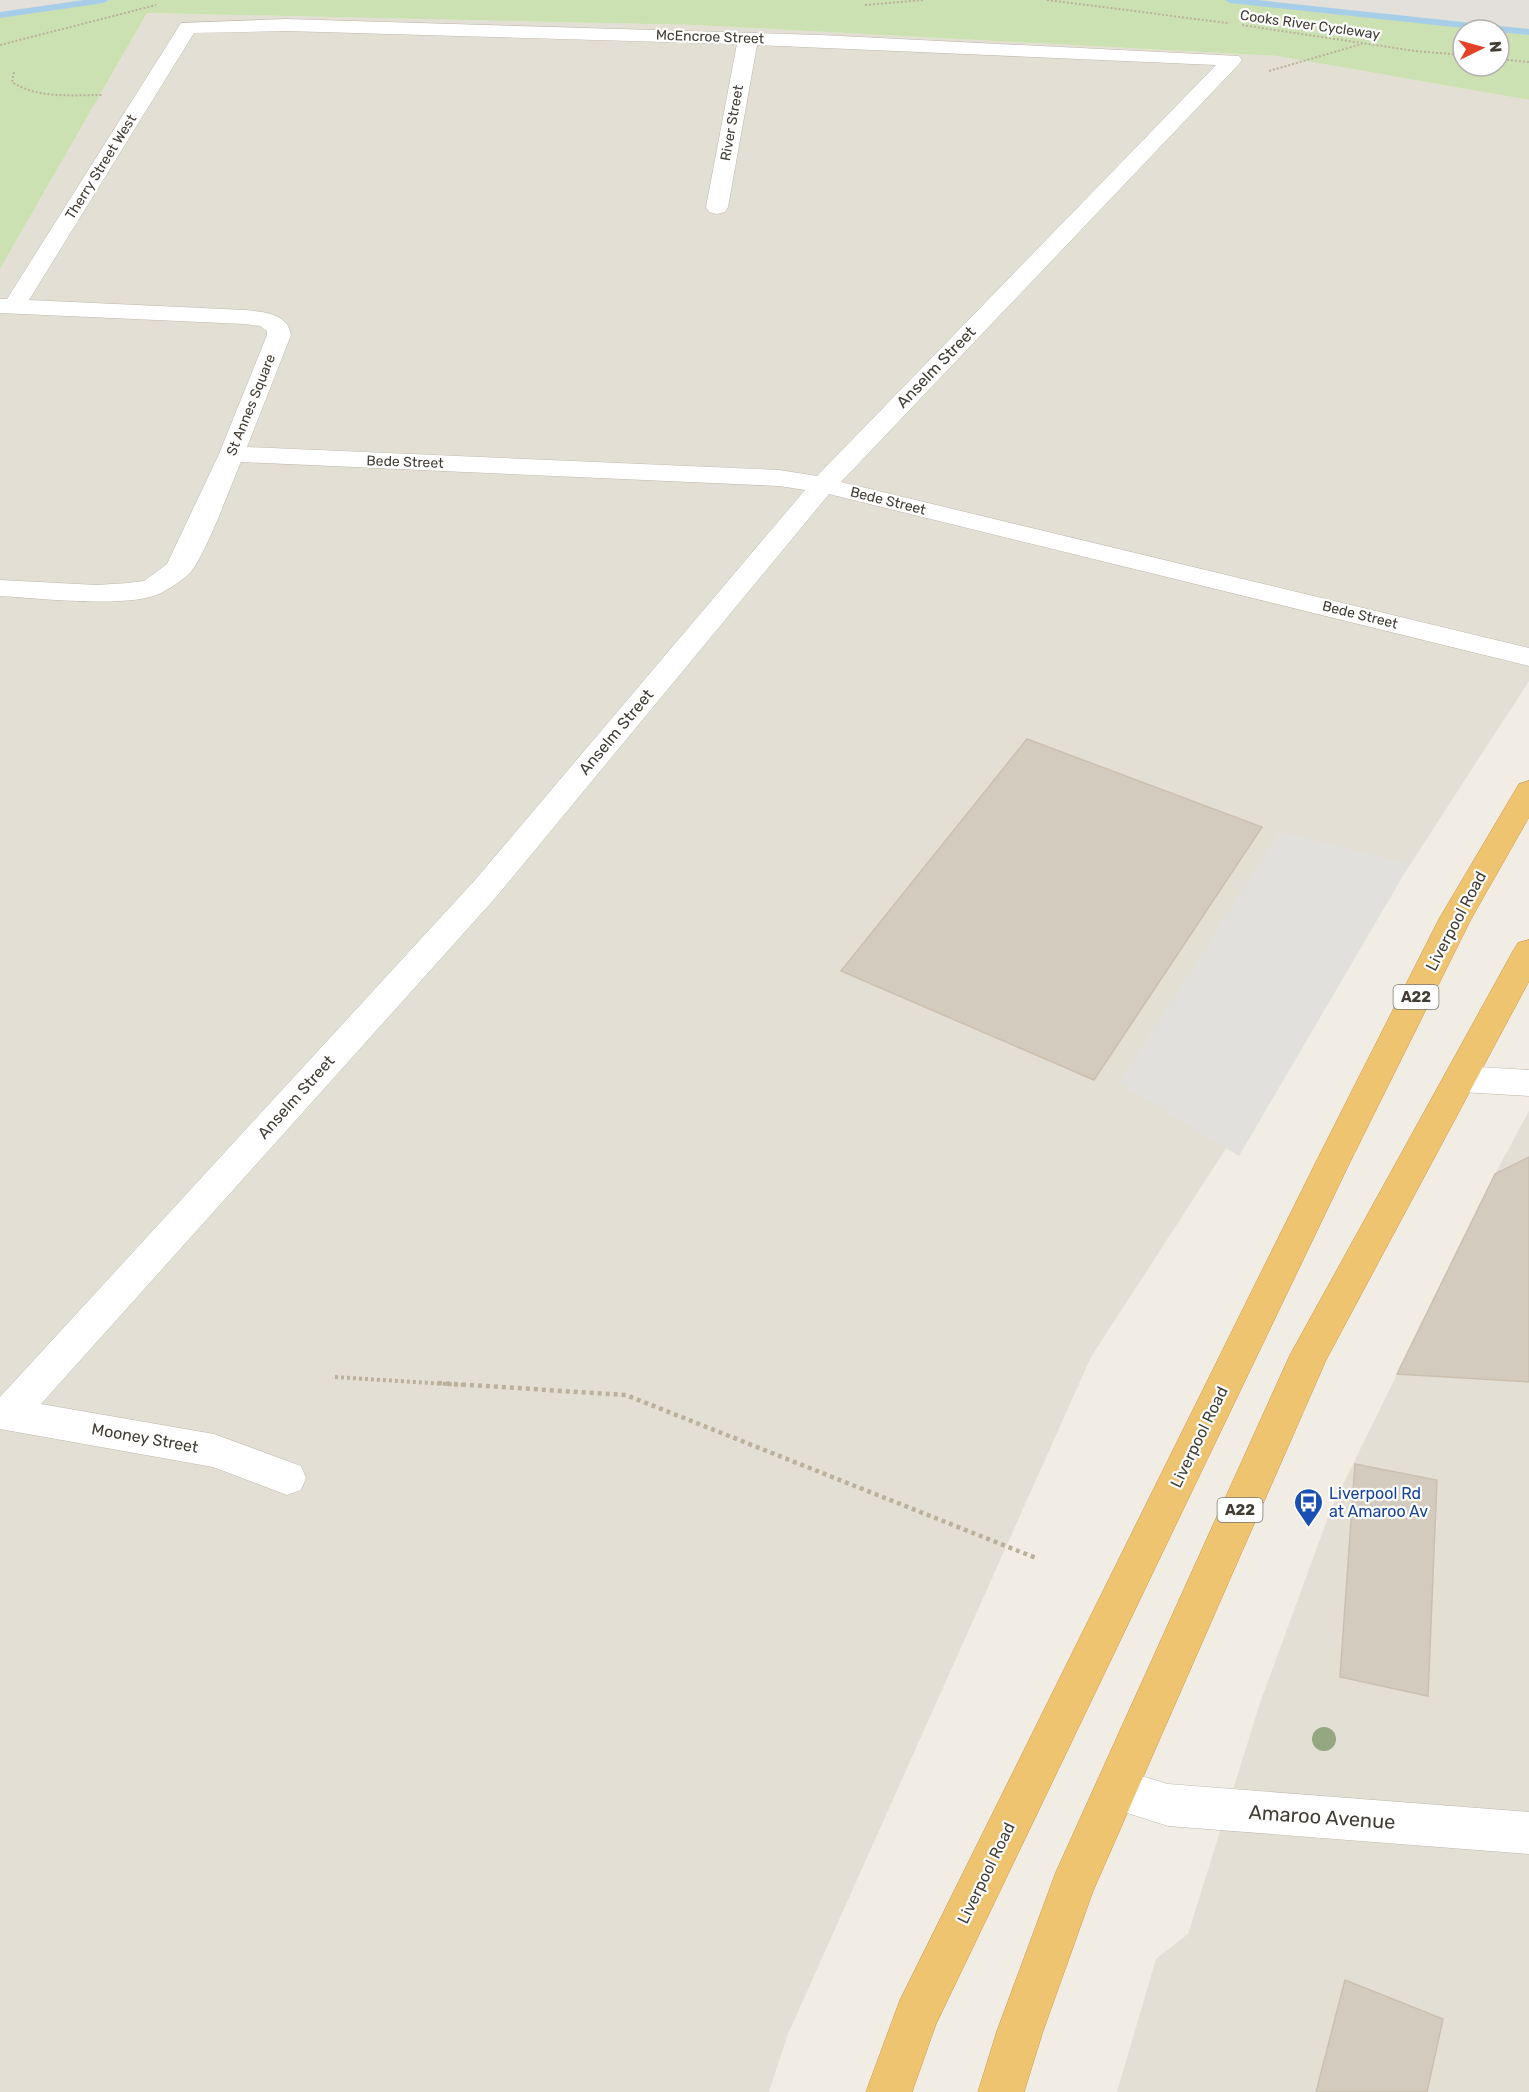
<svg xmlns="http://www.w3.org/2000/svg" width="1529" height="2092" font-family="Rubik,sans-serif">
<rect width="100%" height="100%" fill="#f1ede5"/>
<!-- residential -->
<g fill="#e4dfd4">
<polygon points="147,13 695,25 1278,56 1529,100 1529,681 1091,1357 788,2034 769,2092 0,2092 0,269"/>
<polygon points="1529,1111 1529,2092 1117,2092 1156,1959 1188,1934 1260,1703 1331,1509 1495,1174"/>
</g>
<!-- industrial -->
<g fill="#e3dfda">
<polygon points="0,0 102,0 0,15"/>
<polygon points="1258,0 1529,0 1529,35 1499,30"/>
</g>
<!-- green -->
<polygon fill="#cce1b1" points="111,0 1258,0 1492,30 1463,30 1463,66 1499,66 1499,31 1529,35 1529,100 1278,56 695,25 147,13 0,269 0,16"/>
<!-- parking -->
<polygon fill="#e2e0dd" points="1280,832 1410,864 1239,1156 1119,1083"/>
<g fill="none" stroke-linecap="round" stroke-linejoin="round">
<!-- stream -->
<g fill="#a6cee8" fill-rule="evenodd">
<polygon points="84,0 109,0 104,3 0,18 0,12"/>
<polygon points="1225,0 1257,0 1529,29 1529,35 1230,3"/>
</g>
</g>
<!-- building -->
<g fill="#d4cbbf" stroke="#cbc0b0" stroke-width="1.5">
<polygon points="1027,739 1262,827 1094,1080 841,971"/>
<polygon points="1529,1157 1529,1382 1397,1374 1495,1174"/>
<polygon points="1355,1464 1437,1480 1428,1696 1340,1677"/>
<polygon points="1345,1980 1443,2019 1427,2092 1316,2092"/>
</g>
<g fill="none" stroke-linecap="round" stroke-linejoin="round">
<defs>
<g id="street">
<path d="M286 19 820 35 1239 56 1242 60 1239 64 841 482 1529 648V666L829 494 497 896 41 1404 214 1434 301 1466 306 1478 301 1490 287 1495 213 1467 0 1429V1397L475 880 805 490 779 486 241 462C229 489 206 556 188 575 181 581 169 589 161 593 131 609 37 598 0 596V580L97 585 128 583 144 581 167 564 219 454 267 335V331L260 326 245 324 0 313V299H7L181 23ZM286 31 737 44 706 207 709 212 717 214 725 212 728 207 757 45 1216 65 817 476 779 470 247 447 291 335C288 313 263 312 245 310L29 300 194 33Z"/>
<polygon points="1461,1066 1529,1070 1529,1096 1461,1092 1449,1088 1444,1079 1449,1070"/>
<polygon points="1117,1769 1168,1784 1529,1812 1529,1854 1168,1826 1102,1805 1096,1790 1102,1775"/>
</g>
<g id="highway">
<polygon points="1529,781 1529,817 1471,919 1350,1162 936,2024 912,2092 866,2092 900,2000 1316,1162 1439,919 1519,784"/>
<polygon points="1529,940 1529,981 1326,1360 1093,1891 1043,2031 1024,2092 978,2092 997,2031 1056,1872 1290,1355 1513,951 1518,943"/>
</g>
</defs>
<!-- street casing -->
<use href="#street" stroke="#beb7ac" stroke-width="1"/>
<!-- highway casing -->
<use href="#highway" stroke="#cd9843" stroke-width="1"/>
<!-- path-far2 -->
<g stroke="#bbb09b" stroke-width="2" stroke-dasharray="2 2" stroke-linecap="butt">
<polyline points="1047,0 1228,23"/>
<polyline points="865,5 923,0"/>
<polyline points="1242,25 1415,51 1463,55"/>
<polyline points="0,45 156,5"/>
<polyline points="1499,59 1529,62"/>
<polyline points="1269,71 1362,44"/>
<path d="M14 72 12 82C38 99 72 95 102 95"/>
</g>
<!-- path-far1 -->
<polyline stroke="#bbb09b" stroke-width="4" stroke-dasharray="3 3" stroke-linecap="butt" points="335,1377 462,1385"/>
<!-- path -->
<polyline stroke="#bbb09b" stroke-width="4.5" stroke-dasharray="4 4" stroke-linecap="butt" points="438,1383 626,1395 1036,1558"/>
<!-- street -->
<use href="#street" fill="#fff" fill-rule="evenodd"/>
<!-- highway -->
<use href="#highway" fill="#efc471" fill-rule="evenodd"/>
</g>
<!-- trees -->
<circle fill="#94a781" cx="1324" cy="1739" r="12"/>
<!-- icons -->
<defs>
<symbol id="bus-pin" viewBox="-11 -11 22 30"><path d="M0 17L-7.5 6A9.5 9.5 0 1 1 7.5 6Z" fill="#1a4fb4" stroke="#fff"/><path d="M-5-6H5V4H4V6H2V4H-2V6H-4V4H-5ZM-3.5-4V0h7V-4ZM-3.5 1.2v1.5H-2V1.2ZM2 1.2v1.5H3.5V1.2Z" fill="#fff"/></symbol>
</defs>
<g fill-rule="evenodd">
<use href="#bus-pin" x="1292" y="1486" width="33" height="45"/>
</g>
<g text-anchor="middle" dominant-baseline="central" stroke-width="4.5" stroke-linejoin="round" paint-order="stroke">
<!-- far-street labels -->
<g font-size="14" fill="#423d35" stroke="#fff">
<text transform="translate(1310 25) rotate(8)">Cooks River Cycleway</text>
<text transform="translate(710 37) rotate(2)">McEncroe Street</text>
<text transform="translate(732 123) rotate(-80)">River Street</text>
<text transform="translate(101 167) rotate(-58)">Therry Street West</text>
<text transform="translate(251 405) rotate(-68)">St Annes Square</text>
<text transform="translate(405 462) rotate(2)">Bede Street</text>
<text transform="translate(888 501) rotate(14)">Bede Street</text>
<text transform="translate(1360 615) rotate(14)">Bede Street</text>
</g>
<!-- shield labels -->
<g fill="#fff" stroke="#7b7772" stroke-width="1.5">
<rect x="1393.5" y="985" width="45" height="24" rx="4.5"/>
<rect x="1217.5" y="1498" width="45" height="24" rx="4.5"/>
</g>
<g font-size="15" font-weight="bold" fill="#423d35">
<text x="1416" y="997">A22</text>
<text x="1240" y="1510">A22</text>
</g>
<!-- street labels -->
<g font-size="16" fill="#423d35" stroke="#fff">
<text transform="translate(936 367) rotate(-46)">Anselm Street</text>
<text transform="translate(616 732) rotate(-50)">Anselm Street</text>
<text transform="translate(1456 921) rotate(-62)">Liverpool Road</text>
<text transform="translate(296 1097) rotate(-48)">Anselm Street</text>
<text transform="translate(1199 1437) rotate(-64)">Liverpool Road</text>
<text transform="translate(145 1438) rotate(10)">Mooney Street</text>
<text transform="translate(986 1873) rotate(-64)">Liverpool Road</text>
</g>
<!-- transit labels -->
<g font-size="16" fill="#164399" stroke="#fff" text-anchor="start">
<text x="1329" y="1493">Liverpool Rd<tspan x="1329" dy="18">at Amaroo Av</tspan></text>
</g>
<!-- near-street labels -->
<g font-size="20" fill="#423d35" stroke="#fff">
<text transform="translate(1322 1817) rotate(4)">Amaroo Avenue</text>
</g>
</g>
<!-- north arrow -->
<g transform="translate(1481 48) rotate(85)"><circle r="28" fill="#ffffff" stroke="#b3b1ae" stroke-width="1.5"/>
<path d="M0-4.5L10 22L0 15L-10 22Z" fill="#e44228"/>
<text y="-9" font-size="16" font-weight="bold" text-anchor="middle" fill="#423d35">N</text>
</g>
</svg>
